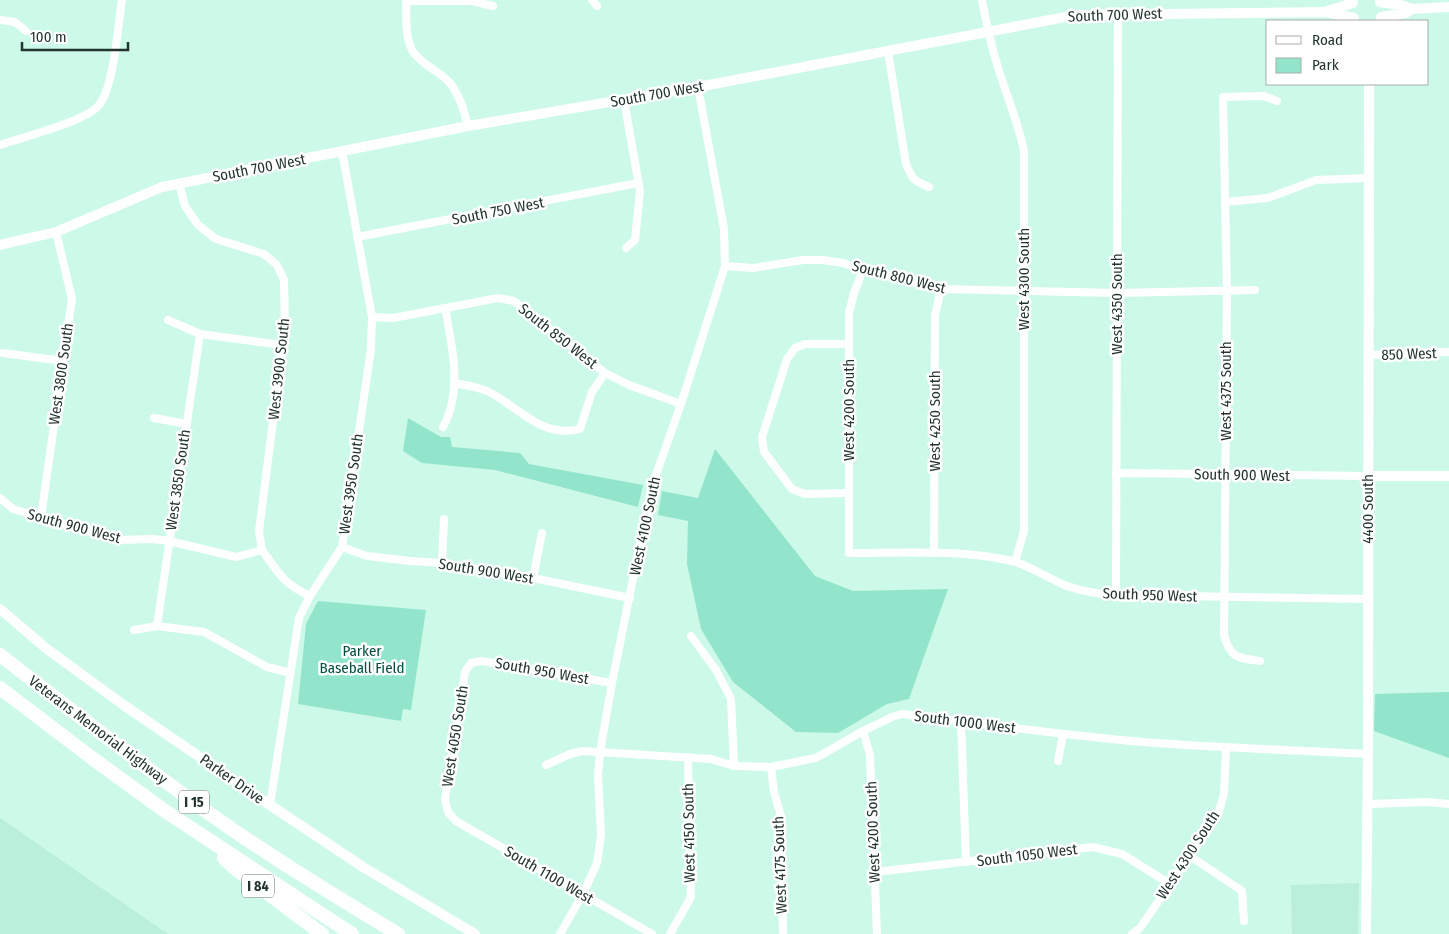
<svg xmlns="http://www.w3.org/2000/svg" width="1449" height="934" font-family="'Fira Sans Condensed',sans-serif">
<rect width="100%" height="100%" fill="#cdf9e9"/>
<!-- built -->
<g fill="#baefdc">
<polygon points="0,818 168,934 0,934"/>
<polygon points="1359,883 1358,934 1292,934 1291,885"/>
</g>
<!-- green -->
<g fill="#92e5ca">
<polygon points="408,418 441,437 450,437 452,447 520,453 529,464 643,485 638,507 495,470 422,463 403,451"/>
<polygon points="715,449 815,576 853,591 948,589 909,699 887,704 838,733 796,732 733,682 701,629 687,564 688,521 658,515 662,491 698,498"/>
<polygon points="318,601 426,610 411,710 403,709 401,721 298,704 306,624"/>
<polygon points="1449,692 1449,758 1374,731 1375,694"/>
</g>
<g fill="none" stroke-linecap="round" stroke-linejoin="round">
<!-- minor -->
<g stroke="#fff" stroke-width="8">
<path d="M406 0C407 17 404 39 414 53 424 66 440 72 450 83 460 96 464 111 468 126"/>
<polyline points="592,0 597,6"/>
<path d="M982 0C987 27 993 54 1002 80 1010 104 1019 126 1024 151V531L1015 562"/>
<polyline points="406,1 472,1 493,6"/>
<polyline points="0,20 15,22 26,31"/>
<path d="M888 51 906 164C912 179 914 181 929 187"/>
<polyline points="624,100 640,191 635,240 626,248"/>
<path d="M0 145C23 137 85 122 99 105 114 87 118 25 122 0"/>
<polyline points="179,183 185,206 198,225 216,239 264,254 277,265 284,280 285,327 259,531 262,550"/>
<polyline points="1225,202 1268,198 1316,180 1369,178"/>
<polyline points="357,237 638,183"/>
<polyline points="725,266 753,268 803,260 823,260 843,263 863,270 941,289 1117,293 1255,290"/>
<path d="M863 270 854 293 849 313V553C903 553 959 549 1012 561 1031 566 1049 579 1067 586 1083 592 1100 594 1116 595L1368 599"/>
<polyline points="372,317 393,318 498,298 514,301 605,373 629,385 681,404"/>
<polyline points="168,320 200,334 282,345"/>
<polyline points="3,353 63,361"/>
<polyline points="1368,355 1449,352"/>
<path d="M454 383C465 385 479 387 489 392 519 407 542 439 580 429L592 392 605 373"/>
<polyline points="154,418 187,424"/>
<path d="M443 427C463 392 452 345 445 308"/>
<polyline points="1116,473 1368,476"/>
<polyline points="849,493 805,494 792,489 764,452 762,437 787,359 795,348 805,344 849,344"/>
<path d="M0 498 13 509 118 540 153 539 169 541 236 557 262 550C279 574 284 584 310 596"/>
<polyline points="41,517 72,299 56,232"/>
<polyline points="342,547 367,556 410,561 442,563 533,578 630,598"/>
<polyline points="934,553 935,315 941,289"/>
<polyline points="442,563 444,519"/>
<polyline points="533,578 542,533"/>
<polyline points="1116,595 1118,14"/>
<polyline points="157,626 200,334"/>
<polyline points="134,630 157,626 204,632 267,667 291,673"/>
<polyline points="691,636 716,670 731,699 734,766"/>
<path d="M1260 661C1238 658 1230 658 1224 635L1227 291 1223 97 1264 96 1277 101"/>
<polyline points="612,683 481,661 471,663 465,672 445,800 448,812 456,821 652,934"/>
<polyline points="961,721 966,862"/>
<polyline points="863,731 870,755 877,934"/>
<polyline points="1058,761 1063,734"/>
<path d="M546 765 570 754 582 751 711 759 734 766 771 767 816 758 863 731 892 717 902 714C983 724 1063 735 1144 742 1219 748 1293 750 1368 754"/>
<polyline points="771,767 774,792 781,816 783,934"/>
<polyline points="1368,804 1428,802 1449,804"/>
<polyline points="270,805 299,618 310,596 342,547 371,349 372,317 342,151"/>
<polyline points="1190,856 1242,891 1244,921"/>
<polyline points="875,872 1093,847 1122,854 1170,884"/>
<polyline points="560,934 583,894 597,863 601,835 598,776 600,752 612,683 651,489 681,404 725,266 724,229 698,87"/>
<polyline points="670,934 691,897 688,757"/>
<polyline points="1132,934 1140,928 1218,815 1224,794 1226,748"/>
</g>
<!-- tertiary -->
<g stroke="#fff" stroke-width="10">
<path d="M1380 2C1390 4 1404 4 1411 9"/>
<polyline points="1327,11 1353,3"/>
<polyline points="1381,17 1406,13 1411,9 1449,7"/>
<polyline points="0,245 56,232 162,187 468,126 698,87 1076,15 1326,12 1354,18"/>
<polyline points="1368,476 1449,476"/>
<polyline points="0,609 47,649 125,706 270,805 363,867 475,934"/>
<polyline points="1366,934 1368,754 1369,84"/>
</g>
<!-- motorway -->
<g stroke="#fff" stroke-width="14">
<path d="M0 655C67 707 134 759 203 809 266 854 332 894 398 934"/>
<polyline points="0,688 92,758 165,811 352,934"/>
<polyline points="224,858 237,870 322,934"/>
</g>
</g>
<g text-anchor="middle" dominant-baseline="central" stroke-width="5" stroke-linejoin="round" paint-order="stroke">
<!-- shield labels -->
<g fill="#fff" stroke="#65716d" stroke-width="1">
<rect x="179" y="790.5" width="30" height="23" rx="4"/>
<rect x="242" y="874.5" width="32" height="23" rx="4"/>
</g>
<g font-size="14" font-weight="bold" fill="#23342e">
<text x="194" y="802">I 15</text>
<text x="258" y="886">I 84</text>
</g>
<!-- street labels -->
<g font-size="15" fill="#23342e" stroke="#fff">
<text transform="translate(1115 15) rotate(-2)">South 700 West</text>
<text transform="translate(657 94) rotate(-10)">South 700 West</text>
<text transform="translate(259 168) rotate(-11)">South 700 West</text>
<text transform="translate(498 211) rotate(-11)">South 750 West</text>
<text transform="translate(899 277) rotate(14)">South 800 West</text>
<text transform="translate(1024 279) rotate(-90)">West 4300 South</text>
<text transform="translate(1117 304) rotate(-90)">West 4350 South</text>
<text transform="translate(558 336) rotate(38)">South 850 West</text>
<text transform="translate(1409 354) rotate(-2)">850 West</text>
<text transform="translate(279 369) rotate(-84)">West 3900 South</text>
<text transform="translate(61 374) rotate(-82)">West 3800 South</text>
<text transform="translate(1226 391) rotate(-90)">West 4375 South</text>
<text transform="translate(849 410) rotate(-90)">West 4200 South</text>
<text transform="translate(935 421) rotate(-90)">West 4250 South</text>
<text transform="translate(1242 475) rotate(1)">South 900 West</text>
<text transform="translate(178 480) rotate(-82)">West 3850 South</text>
<text transform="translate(351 484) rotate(-82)">West 3950 South</text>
<text transform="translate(1368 509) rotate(-90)">4400 South</text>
<text transform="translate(74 526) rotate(15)">South 900 West</text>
<text transform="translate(645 526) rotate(-78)">West 4100 South</text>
<text transform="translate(486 571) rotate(9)">South 900 West</text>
<text transform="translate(1150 595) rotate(2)">South 950 West</text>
<text transform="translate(542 671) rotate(10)">South 950 West</text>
<text transform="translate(965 722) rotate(7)">South 1000 West</text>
<text transform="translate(98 730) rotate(37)">Veterans Memorial Highway</text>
<text transform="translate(455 736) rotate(-81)">West 4050 South</text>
<text transform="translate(232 779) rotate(35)">Parker Drive</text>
<text transform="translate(873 832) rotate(-92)">West 4200 South</text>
<text transform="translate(689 833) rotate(-91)">West 4150 South</text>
<text transform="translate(1027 855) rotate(-7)">South 1050 West</text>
<text transform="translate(1188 855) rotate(-57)">West 4300 South</text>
<text transform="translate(780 865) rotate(-92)">West 4175 South</text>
<text transform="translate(549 875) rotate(30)">South 1100 West</text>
</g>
<!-- park labels -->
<g font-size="15" fill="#004e3c" stroke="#fff">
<text x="362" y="651">Parker<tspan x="362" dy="17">Baseball Field</tspan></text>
</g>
</g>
<!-- legend -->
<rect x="1266" y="20" width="162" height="65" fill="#ffffff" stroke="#a7aeab"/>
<rect x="1276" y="36" width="25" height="8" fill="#ffffff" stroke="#a7aeab"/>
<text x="1312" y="45" font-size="15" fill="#23342e">Road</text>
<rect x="1276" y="58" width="25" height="15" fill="#92e5ca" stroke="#a7aeab"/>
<text x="1312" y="70" font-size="15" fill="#23342e">Park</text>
<!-- scale -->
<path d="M22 42v8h106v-8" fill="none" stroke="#23342e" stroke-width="2.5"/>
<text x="30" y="42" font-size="15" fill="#23342e" stroke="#ffffff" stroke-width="4" paint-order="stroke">100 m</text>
</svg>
